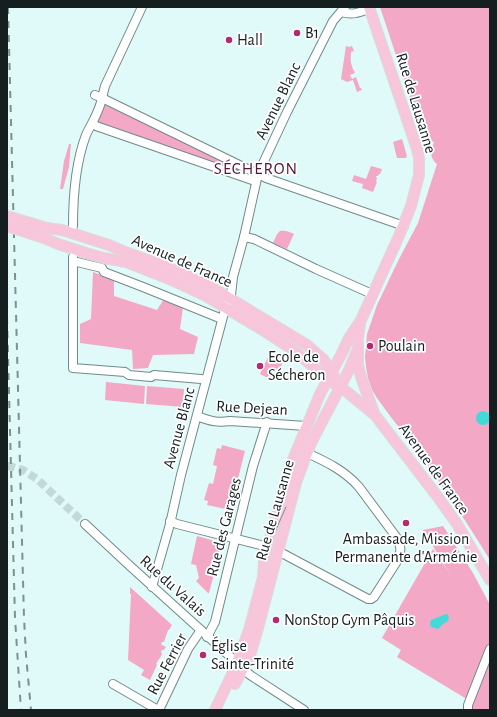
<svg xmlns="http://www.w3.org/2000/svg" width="497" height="717" font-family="'Alegreya Sans',sans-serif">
<rect width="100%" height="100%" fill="#e0faf9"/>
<!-- green -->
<g fill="#f3a8c6">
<path d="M380 7H490V560C468 524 445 490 421 456 406 436 391 418 377 398L372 390 368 378 366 367 365 357 367 334 377 305 399 259 418 223 437 164C429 157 431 152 434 142L423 137Z"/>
<path d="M346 46 349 47 352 46 354 51 351 52C350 62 351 65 355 73L350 75 352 79 356 77 360 88H361L362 90 357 92 353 80 347 82 341 79Z"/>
<polygon points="104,105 107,105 252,173 251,179 96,125"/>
<polygon points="402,139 407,156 406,158 397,158 393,142"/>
<polygon points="69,144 71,144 69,167 63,189 60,189 64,161"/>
<polygon points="371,166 382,169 380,174 379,174 378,176 376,176 376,177 377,178 376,182 377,182 373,192 362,188 363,184 352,181 354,175 366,179"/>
<path d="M280 231C286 230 289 232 294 234L287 249 273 243 277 234Z"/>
<polygon points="93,272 114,280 114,296 157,310 164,299 183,307 180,329 198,337 194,354 153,355 148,368 133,369 132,350 80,343 80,324 91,319"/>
<polygon points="269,355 283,362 274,381 260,374"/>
<polygon points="106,382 145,386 144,404 105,400"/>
<polygon points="147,386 184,389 183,407 146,404"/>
<polygon points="222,445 245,451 230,510 207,505 208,501 204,500 209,483 213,484 217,466 213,465 217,448 221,449"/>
<polygon points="443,526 473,573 490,605 490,648 468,696 465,698 397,657 401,650 382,638 433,549 450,574 423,530"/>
<polygon points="197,536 222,543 209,593 208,593 196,581 199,578 196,565 191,564"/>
<polygon points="130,587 172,625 169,630 168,630 164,642 162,642 161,644 162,645 166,647 164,650 162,650 161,652 162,654 160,658 159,659 156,664 157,665 150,680 141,675 144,670 128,660 131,594 130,594"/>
<polygon points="490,655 490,710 473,710 472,703"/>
</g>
<!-- water -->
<g fill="#41dad9">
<circle cx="483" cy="418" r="7"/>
<polygon points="446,614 448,615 449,618 447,622 444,623 438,629 431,627 430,624 431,620"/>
</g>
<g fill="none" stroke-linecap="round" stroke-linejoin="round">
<!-- minor-tunnel -->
<polyline stroke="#c2d9d8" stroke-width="8" stroke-dasharray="8 4" stroke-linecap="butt" points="7,466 13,467 23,470 37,479 85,524"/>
<defs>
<g id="minor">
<path d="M341 12C353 15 358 13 369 9"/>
<polyline points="95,95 102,98 105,86 142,7"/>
<polyline points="93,123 96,126 252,180"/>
<path d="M73 226C73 196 75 164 86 135 92 122 99 113 102 98L266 178 404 226"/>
<polyline points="244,237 254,239 316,269 372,294"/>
<polyline points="73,257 73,368 125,372 129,375 151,377 154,375 201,379 206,380"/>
<polyline points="77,262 102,268 104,272 143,287 222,319"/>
<path d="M197 416C210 421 217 423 230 421L306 426"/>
<polyline points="170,521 177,524 268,547"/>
<polyline points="85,524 130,566 234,660 250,675 304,710"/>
<path d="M278 551 368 599H371L374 597 399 558C401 550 401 545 397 538L359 487C345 471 327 462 307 453"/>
<polyline points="152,587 170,524 181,475 224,313 231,295 233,277 244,237 258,174 287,112 333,21 345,7"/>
<polyline points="207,637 215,622 253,466 267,422"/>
<polyline points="113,684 158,710"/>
<polyline points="159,710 188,649 201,630"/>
<polyline points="468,710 468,705 490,649"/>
</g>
<g id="major">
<polyline points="47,228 62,230 109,245 125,252 159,264 181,273 211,287 307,345 324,360 334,376"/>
<polyline points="44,238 58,244 86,253 104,258 126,262 174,281 206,296 261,329 295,351 327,379 347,392 375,415 437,496 457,524 490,580"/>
<polyline points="358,352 358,365 361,377 374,413"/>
<polyline points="235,684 250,655 257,632 296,483 305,458 312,441 349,370 358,348 358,338 360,324"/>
<polyline points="215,710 235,668 249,630 263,577 264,562 270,538 292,462 320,394 341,355 349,338 361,320 399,236 411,206 419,175 419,158 417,149 369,7"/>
</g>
</defs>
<!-- minor casing -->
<use href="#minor" stroke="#718a89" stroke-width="10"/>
<!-- major casing -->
<use href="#major" stroke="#dadbdb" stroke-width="12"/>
<!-- minor -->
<use href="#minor" stroke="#fff" stroke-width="8"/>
<!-- major -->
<use href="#major" stroke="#f8c6da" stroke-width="10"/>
<!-- tram -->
<polyline stroke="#7e9090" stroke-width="1" points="275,532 286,507"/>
<!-- rail -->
<g stroke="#7e9090" stroke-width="2" stroke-dasharray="7 7" stroke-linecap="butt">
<polyline points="8,7 24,618 26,655 31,710"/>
<polyline points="7,317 15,618 21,710"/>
</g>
<defs>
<g id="major-bridge">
<polyline points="7,216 47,228"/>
<polyline points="7,226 44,238"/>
</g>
</defs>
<!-- major-bridge casing -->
<use href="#major-bridge" stroke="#dadbdb" stroke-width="12" stroke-linecap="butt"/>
<!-- major-bridge -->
<use href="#major-bridge" stroke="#f8c6da" stroke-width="10"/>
</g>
<!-- markers -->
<g fill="#b12b71" stroke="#fff" stroke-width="1.5">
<circle cx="297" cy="33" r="4"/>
<circle cx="229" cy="40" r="4"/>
<circle cx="370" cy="346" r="4"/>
<circle cx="260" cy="366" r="4"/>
<circle cx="406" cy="523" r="4"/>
<circle cx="276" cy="620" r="4"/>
<circle cx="203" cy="655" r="4"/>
</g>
<g text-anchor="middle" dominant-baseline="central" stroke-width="3.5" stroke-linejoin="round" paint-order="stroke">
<!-- poi labels -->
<g font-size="16" fill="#151f1f" stroke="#fff" text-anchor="start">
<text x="305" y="33">B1</text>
<text x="237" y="40">Hall</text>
<text x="378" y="346">Poulain</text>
<text x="268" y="357">Ecole de<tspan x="268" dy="18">Sécheron</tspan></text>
<text x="406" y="539" text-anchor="middle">Ambassade, Mission<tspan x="406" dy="18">Permanente d'Arménie</tspan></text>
<text x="284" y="620">NonStop Gym Pâquis</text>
<text x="211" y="646">Église<tspan x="211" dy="18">Sainte-Trinité</tspan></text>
</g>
<!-- street labels -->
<g font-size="16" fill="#151f1f" stroke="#fff">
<text transform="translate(278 101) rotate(-64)">Avenue Blanc</text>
<text transform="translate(416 103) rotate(73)">Rue de Lausanne</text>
<text transform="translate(182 261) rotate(24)">Avenue de France</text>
<text transform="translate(252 408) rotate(3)">Rue Dejean</text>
<text transform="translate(179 428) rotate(-75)">Avenue Blanc</text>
<text transform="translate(434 469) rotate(54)">Avenue de France</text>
<text transform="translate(275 510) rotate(-74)">Rue de Lausanne</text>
<text transform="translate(224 527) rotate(-76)">Rue des Garages</text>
<text transform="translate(173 586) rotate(42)">Rue du Valais</text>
<text transform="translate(167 664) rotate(-62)">Rue Ferrier</text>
</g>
<!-- neighbourhood labels -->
<g font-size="17" letter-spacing="1" fill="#561636" stroke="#fff">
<text x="256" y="168">SÉCHERON</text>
</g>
</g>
<!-- border -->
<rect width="497" height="717" fill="none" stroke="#151f1f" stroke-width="16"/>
</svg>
